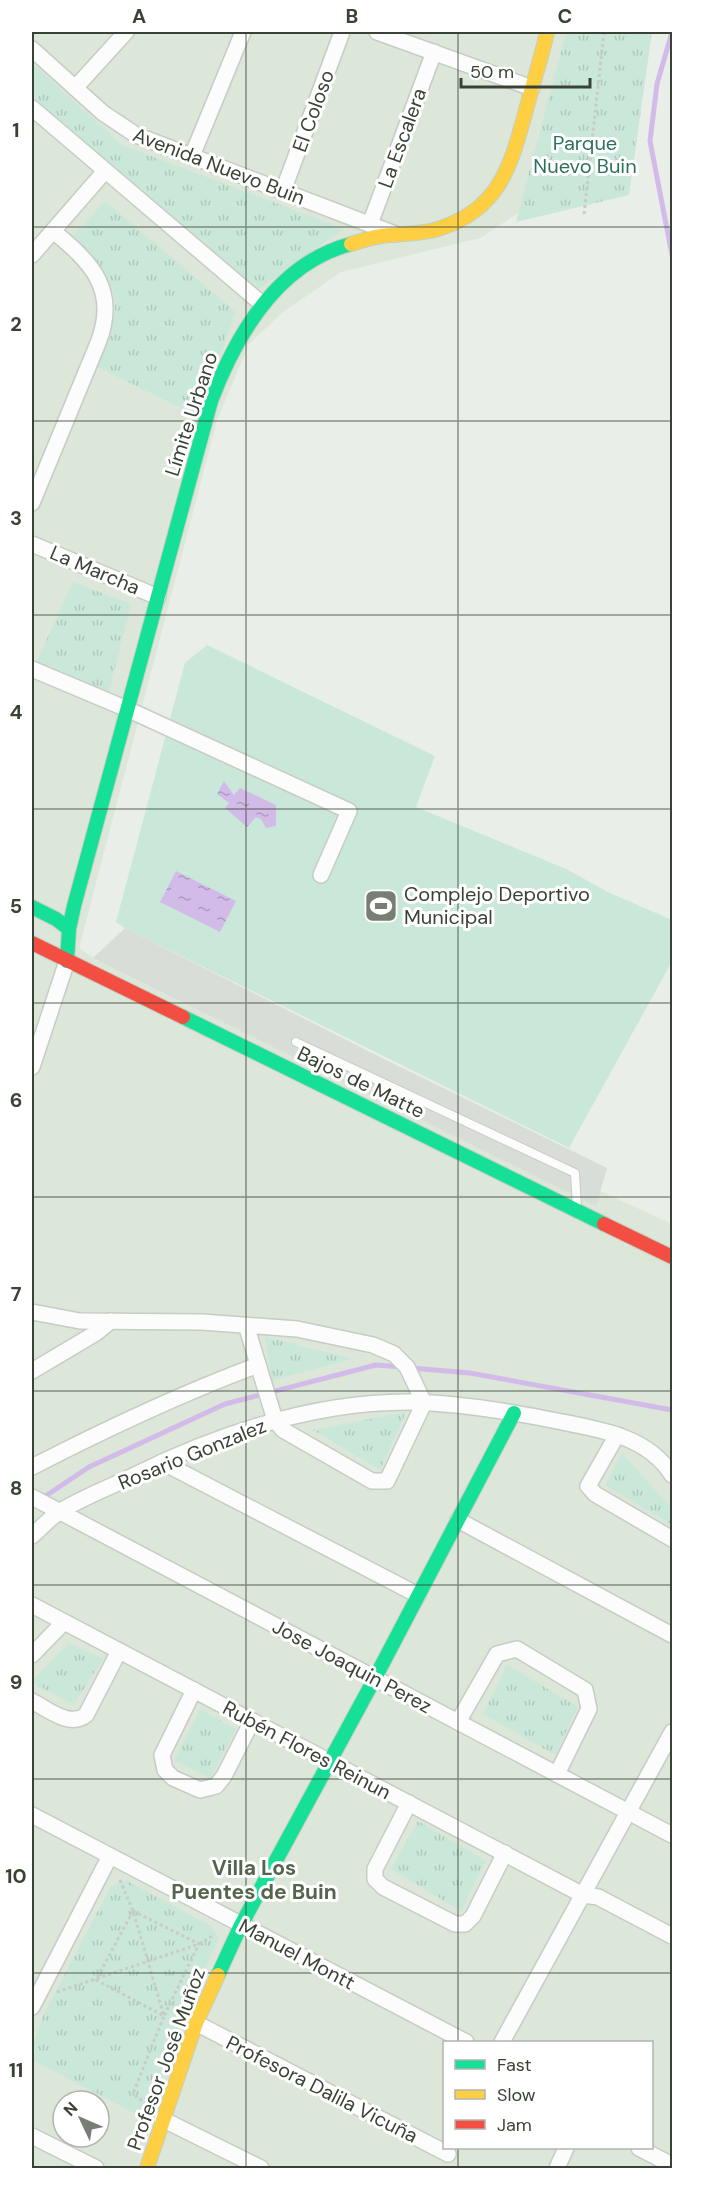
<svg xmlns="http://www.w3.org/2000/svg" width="704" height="2200" font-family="'DM Sans',sans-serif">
<defs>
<pattern id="grass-tufts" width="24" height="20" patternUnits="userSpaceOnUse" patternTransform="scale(1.5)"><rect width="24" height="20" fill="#cae8d9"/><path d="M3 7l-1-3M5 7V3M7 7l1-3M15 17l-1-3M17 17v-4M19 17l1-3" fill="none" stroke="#aec8bb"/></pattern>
<pattern id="water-ripples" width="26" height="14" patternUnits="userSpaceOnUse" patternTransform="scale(1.5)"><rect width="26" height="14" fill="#d3bbe9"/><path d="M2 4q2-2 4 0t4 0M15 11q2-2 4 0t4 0" fill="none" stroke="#ac9abe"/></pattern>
</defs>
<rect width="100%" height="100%" fill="#e9eee8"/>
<!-- residential -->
<path fill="#dce6d9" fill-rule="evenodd" d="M32 32H566L520 212 480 238 341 272 283 312 249 344 217 420 79 948 93 958 672 1224V2168H32ZM444 2042H652V2148H444ZM63 2101H99V2137H63Z"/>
<!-- grass -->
<g fill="url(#grass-tufts)">
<polygon points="566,32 652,32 629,195 516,222"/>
<polygon points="32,63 122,145 344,229 256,291 32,98"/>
<path d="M105 201 236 312 198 416 95 366C102 348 114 328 115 308 117 281 88 255 72 237Z"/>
<polygon points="73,582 131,604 108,695 35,665"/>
<polygon points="265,1337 353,1359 272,1380"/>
<polygon points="406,1412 380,1470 313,1430"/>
<polygon points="622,1453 672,1509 672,1525 605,1485"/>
<polygon points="69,1643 103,1659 74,1704 32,1683 32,1681"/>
<polygon points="507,1665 578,1707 555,1755 483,1714"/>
<polygon points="200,1709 236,1729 210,1778 174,1760"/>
<polygon points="418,1821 486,1861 461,1911 391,1869"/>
<polygon points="125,1880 211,1926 219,1938 192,1998 146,2119 32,2060 32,2049 42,2018 111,1886"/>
</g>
<!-- pitch -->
<polygon fill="#cae8d9" points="207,645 435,756 416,807 566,869 610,893 672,920 672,955 670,965 569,1148 125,928 116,922 185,663"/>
<!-- parking -->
<polygon fill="#d9ddd8" points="125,928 380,1057 607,1168 596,1206 93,958"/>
<!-- water -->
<g fill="url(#water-ripples)">
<polygon points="224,781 234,795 240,788 276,805 276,826 266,828 261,819 256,817 247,827 225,808 229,803 217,794"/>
<polygon points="176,871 236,901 220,932 160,902"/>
</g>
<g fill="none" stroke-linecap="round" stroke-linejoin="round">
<!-- stream -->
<g stroke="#d3bbe9" stroke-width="5">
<polyline points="672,32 657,84 650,141 672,255"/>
<polyline points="411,1368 470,1373 672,1410"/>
<polyline points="32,1505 89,1467 225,1404 376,1365 402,1367"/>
</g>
<defs>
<polyline id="lane" points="296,1042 575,1173 577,1208"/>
<g id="street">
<polyline points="377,32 532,88"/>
<polyline points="32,49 103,113 136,135 395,234"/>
<polyline points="75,88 126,32"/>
<polyline points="32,108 262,304"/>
<polyline points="192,156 243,32"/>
<polyline points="283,191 342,32"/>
<polyline points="370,224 434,52"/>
<polyline points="32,255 105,171"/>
<path d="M32 503 98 343C119 290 91 262 53 231"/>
<polyline points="32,544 158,597"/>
<polyline points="32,669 127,709 349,811 321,875"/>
<polyline points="32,1067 67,961"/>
<polyline points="32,1312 80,1321 202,1322 297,1329 373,1345 394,1354 407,1367 424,1403 387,1481 372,1481 283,1430 275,1420 246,1325"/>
<polyline points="32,1371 96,1333 111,1321"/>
<polyline points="617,1435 588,1486 595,1494 672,1539"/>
<polyline points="162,1462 418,1595"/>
<path d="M32 1467C106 1429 180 1394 258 1365"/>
<polyline points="32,1497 672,1835"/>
<polyline points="458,1520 672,1635"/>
<path d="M32 1536C41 1528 49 1519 59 1512 81 1498 113 1486 137 1474 221 1433 313 1402 408 1402 458 1403 508 1411 557 1421 598 1429 648 1436 672 1475"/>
<polyline points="32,1605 583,1895 598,1897 672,1936"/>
<polyline points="32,1655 64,1622"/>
<polyline points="194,1690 162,1755 165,1770 173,1778 200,1790 216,1786 224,1776 252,1721"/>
<path d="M32 1701C47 1709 70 1728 86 1715L119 1651"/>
<polyline points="458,1722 497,1654 517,1649 585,1690 589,1709 557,1774"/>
<polyline points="409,1803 375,1869 375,1879 383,1887 455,1924 465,1924 473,1916 505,1853"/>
<polyline points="32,1815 466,2042"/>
<polyline points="32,2007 110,1856"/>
<polyline points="196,2023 448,2154"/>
<polyline points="502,2042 672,1732"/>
<polyline points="162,2119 261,2168"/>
<polyline points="32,2136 96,2168"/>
<polyline points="639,2148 672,2165"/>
<polyline points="557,2168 566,2148"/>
</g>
<g id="fast">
<polyline points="32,907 56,919 69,929"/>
<path d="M67 961 69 929 74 906 211 401C236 335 277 263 351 244"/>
<polyline points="183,1017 604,1224"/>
<polyline points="218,1975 241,1925 375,1678 514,1413"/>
</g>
<g id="slow">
<path d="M351 244C361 241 372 237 382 236 402 233 422 235 441 228 504 207 512 159 528 103 534 79 542 56 547 32"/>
<polyline points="147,2168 196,2023 218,1975"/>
</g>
<g id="jam">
<polyline points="32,943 183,1017"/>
<polyline points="604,1224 672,1257"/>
</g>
</defs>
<!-- lane casing -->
<use href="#lane" stroke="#c7ccc5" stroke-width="10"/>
<!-- street casing -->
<use href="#street" stroke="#c7ccc5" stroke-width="18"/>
<!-- fast casing -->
<use href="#fast" stroke="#c4cfc2" stroke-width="16"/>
<!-- slow casing -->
<use href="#slow" stroke="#c4cfc2" stroke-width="16"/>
<!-- jam casing -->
<use href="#jam" stroke="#c4cfc2" stroke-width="16"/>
<!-- path -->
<g stroke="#c8ccc6" stroke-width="3" stroke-dasharray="3 3" stroke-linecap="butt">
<polyline points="584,214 604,32"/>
<polyline points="120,1880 133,1911 164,2016 134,2091 137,2098 150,2104"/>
<polygon points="133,1911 199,1944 164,2016 96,1980"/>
<polyline points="57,1992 199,1944 214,1935"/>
</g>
<!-- lane -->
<use href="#lane" stroke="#fcfcfc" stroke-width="8"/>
<!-- street -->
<use href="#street" stroke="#fcfcfc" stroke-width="15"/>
<!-- fast -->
<use href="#fast" stroke="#16e098" stroke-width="14"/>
<!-- slow -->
<use href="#slow" stroke="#ffcf43" stroke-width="14"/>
<!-- jam -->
<use href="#jam" stroke="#f24e42" stroke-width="14"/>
</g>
<!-- grid -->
<path fill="none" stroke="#394335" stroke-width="1.5" stroke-opacity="0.55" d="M246 32V2168M458 32V2042M32 227H672M32 421H672M32 615H672M32 809H672M32 1003H672M32 1197H672M32 1391H672M32 1585H672M32 1779H672M32 1973H672M458 2148V2168"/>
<!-- icons -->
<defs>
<symbol id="stadium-square" viewBox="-11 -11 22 22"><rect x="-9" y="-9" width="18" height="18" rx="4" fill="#777f74" stroke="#fff"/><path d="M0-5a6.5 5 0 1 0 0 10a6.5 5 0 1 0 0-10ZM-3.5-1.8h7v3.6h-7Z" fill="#fff"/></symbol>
</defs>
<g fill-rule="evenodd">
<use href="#stadium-square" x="362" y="887" width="38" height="38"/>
</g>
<g text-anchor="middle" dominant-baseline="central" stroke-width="6" stroke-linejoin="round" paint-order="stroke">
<!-- street labels -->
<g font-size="20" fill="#394335" stroke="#fff">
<text transform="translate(313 111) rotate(-70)">El Coloso</text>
<text transform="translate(402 138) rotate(-70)">La Escalera</text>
<text transform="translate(219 166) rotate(21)">Avenida Nuevo Buin</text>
<text transform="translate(191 414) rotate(-72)">Límite Urbano</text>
<text transform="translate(95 570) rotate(23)">La Marcha</text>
<text transform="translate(361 1082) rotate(26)">Bajos de Matte</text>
<text transform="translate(192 1454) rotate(-22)">Rosario Gonzalez</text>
<text transform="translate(352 1666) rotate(28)">Jose Joaquin Perez</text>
<text transform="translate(307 1750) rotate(28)">Rubén Flores Reinun</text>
<text transform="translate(297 1954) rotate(28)">Manuel Montt</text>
<text transform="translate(166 2059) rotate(-70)">Profesor José Muñoz</text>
<text transform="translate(322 2089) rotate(27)">Profesora Dalila Vicuña</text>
</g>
<!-- park labels -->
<g font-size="20" fill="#2d705e" stroke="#fff">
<text x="585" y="143">Parque<tspan x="585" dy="23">Nuevo Buin</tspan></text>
</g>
<!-- poi labels -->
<g font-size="20" fill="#394335" stroke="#fff" text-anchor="start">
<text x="404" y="894">Complejo Deportivo<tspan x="404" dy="23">Municipal</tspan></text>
</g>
<!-- neighbourhood labels -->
<g font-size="21" font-weight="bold" fill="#54654d" stroke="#fff">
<text x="254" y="1868">Villa Los<tspan x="254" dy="24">Puentes de Buin</tspan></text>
</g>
</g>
<!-- border -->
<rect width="704" height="2200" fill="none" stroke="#ffffff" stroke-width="66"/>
<!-- legend -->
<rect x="443" y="2041" width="210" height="108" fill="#ffffff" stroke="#b0b4ae" stroke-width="1.5"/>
<rect x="455" y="2060" width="30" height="9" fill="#16e098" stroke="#b0b4ae" stroke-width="1.5"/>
<text x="497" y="2071" font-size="18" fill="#394335">Fast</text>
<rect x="455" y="2090" width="30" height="9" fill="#ffcf43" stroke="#b0b4ae" stroke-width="1.5"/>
<text x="497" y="2101" font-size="18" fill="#394335">Slow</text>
<rect x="455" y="2120" width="30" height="9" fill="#f24e42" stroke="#b0b4ae" stroke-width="1.5"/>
<text x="497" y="2131" font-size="18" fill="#394335">Jam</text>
<!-- north arrow -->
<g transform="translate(81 2119) rotate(314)"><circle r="28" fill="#ffffff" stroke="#b0b4ae" stroke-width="1.5"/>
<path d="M0-4.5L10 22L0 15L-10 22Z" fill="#777f74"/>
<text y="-9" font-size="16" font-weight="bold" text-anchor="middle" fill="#394335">N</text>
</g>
<!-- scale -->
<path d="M461 78v9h129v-9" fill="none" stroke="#394335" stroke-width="3"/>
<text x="470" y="78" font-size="18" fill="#394335" stroke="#ffffff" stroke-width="4.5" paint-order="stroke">50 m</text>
<rect x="33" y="33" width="638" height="2134" fill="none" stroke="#394335" stroke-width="2"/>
<g font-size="20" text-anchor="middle" font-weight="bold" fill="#394335">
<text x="139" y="23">A</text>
<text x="352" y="23">B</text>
<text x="565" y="23">C</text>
<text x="16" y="137">1</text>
<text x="16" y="331">2</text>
<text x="16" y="525">3</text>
<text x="16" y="719">4</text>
<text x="16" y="913">5</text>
<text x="16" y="1107">6</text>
<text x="16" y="1301">7</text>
<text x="16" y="1495">8</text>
<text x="16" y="1689">9</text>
<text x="16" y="1883">10</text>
<text x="16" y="2077">11</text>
</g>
</svg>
